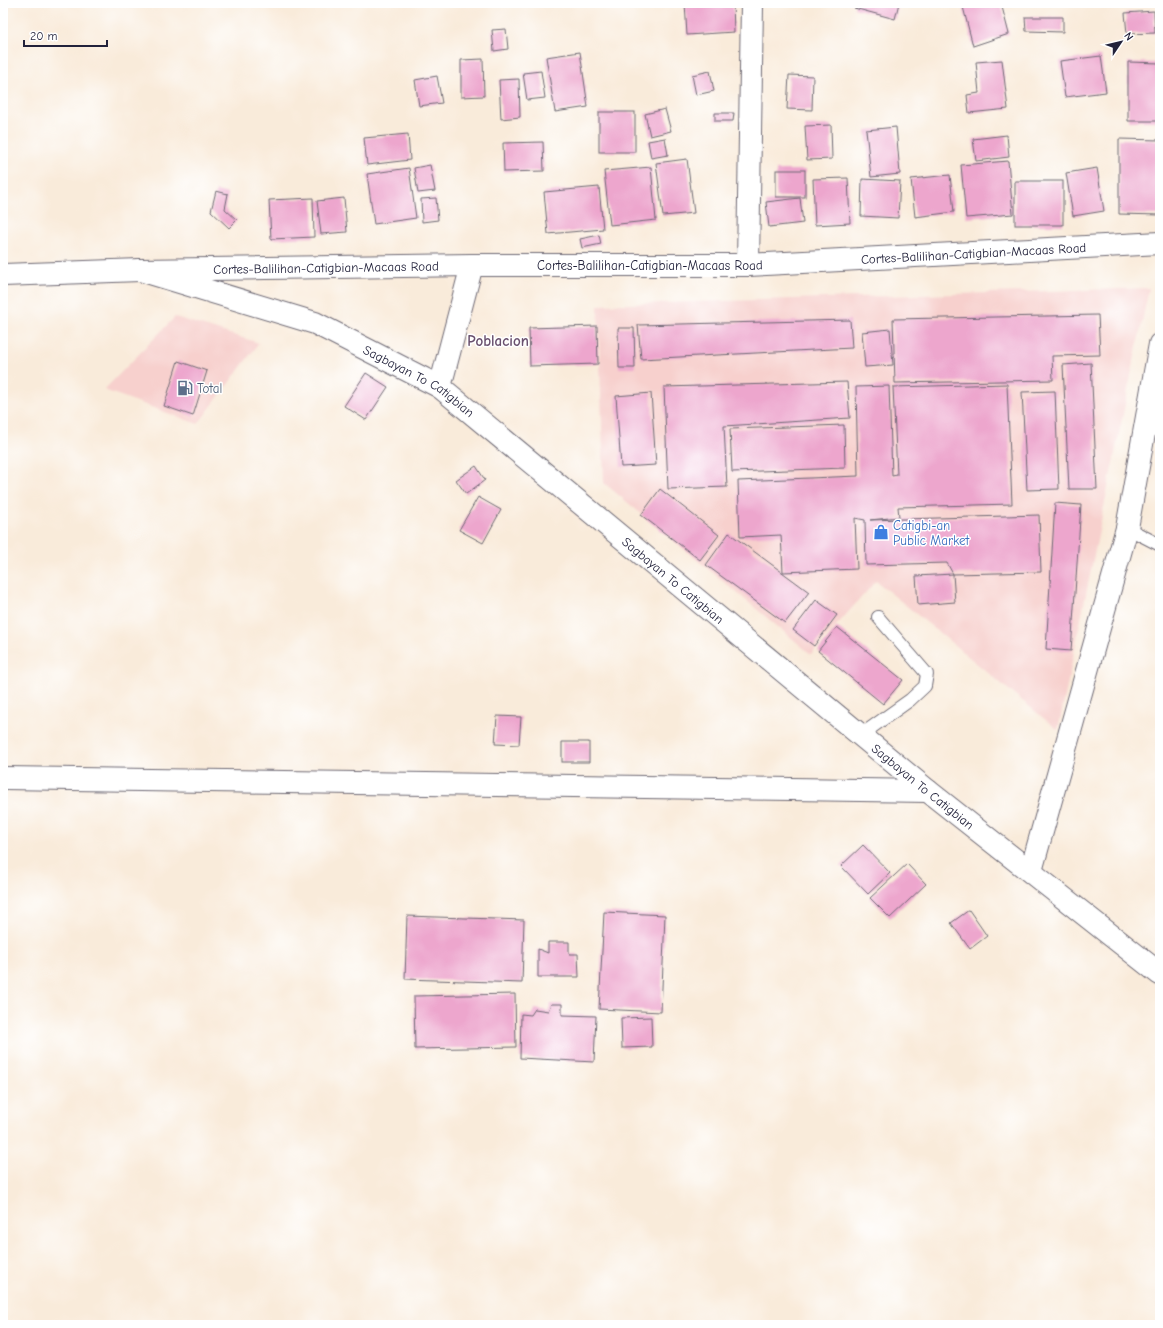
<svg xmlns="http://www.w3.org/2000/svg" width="1163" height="1328" font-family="'Comic Neue',sans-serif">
<rect width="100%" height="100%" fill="#fff"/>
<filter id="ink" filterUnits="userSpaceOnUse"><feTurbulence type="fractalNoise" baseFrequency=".025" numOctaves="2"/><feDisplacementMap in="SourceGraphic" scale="8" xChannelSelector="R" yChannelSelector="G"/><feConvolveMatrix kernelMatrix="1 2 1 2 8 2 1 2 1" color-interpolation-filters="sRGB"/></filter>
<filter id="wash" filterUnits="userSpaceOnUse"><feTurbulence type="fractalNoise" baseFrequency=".012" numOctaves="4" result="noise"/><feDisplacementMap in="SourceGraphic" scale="16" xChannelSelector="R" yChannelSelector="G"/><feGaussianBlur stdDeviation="0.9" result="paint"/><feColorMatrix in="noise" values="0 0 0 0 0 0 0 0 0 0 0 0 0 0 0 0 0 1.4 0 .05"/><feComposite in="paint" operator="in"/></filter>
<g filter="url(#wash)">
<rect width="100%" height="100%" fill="#f9ebda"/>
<!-- built -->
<g fill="#f7d0cd">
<polygon points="1149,288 1058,730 876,581 811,654 604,483 598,305"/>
<polygon points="175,317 259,343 198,424 104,390"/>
</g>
<g id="blocks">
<!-- building -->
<g fill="#eda6cd">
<polygon points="685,3 733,3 734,32 687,35"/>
<polygon points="855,3 899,3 895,19 854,8"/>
<polygon points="962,3 1001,3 1009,34 973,46"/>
<polygon points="1125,3 1152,3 1152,4 1125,6"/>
<polygon points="1154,11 1155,33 1127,34 1125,13"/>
<polygon points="1025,17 1063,17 1063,32 1026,31"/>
<polygon points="506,29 508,49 494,51 492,30"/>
<polygon points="580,52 588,107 555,112 546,57"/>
<polygon points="1101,56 1106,92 1065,97 1060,61"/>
<polygon points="483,59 484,96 461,97 461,60"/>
<polygon points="1002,60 1008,109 969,113 967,95 979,93 976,62"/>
<polygon points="1128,62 1160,63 1160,121 1128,121"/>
<polygon points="541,71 545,98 527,100 523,73"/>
<polygon points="710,71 714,91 696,95 692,75"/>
<polygon points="789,75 813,76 812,110 787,109"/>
<polygon points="437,76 442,103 419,106 415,80"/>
<polygon points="519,79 520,117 501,119 499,80"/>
<polygon points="665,109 671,131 650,136 645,114"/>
<rect x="599" y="112" width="36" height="40"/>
<polygon points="715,113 734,113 733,121 715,121"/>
<polygon points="831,125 832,159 807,160 805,126"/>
<polygon points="896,127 900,174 871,177 866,130"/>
<polygon points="408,134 410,160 367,165 364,138"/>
<polygon points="1007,135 1009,157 976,161 973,139"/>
<polygon points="665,138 668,155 651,158 648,141"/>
<polygon points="1119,139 1160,140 1160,215 1119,214"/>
<polygon points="543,142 544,171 504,172 503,143"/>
<polygon points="687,159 694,213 663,216 656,163"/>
<polygon points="1008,161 1013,214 966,218 961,165"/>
<polygon points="430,165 435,191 418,193 414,168"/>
<polygon points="651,167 656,220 610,225 604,171"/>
<polygon points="409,168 416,218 374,224 367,174"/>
<polygon points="1097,168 1104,211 1073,216 1066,173"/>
<rect x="776" y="170" width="29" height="27"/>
<polygon points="950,175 954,212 915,217 911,179"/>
<polygon points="848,178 850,223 815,225 813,179"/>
<polygon points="862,179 900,181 898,218 861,216"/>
<rect x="1015" y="181" width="48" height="44"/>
<polygon points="599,187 603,229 548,234 544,192"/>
<polygon points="216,191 228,194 225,209 237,220 229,228 211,211"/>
<polygon points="313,198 314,237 271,239 269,200"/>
<polygon points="344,198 347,232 321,234 317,201"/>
<polygon points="436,198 438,220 422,222 421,199"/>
<polygon points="800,198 803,223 769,227 766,202"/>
<polygon points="599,235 601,244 582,248 580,239"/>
<polygon points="1098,315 1100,355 1052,356 1053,380 895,383 893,319"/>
<polygon points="850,320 852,348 641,359 638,325"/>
<polygon points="597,326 598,364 530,366 529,328"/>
<polygon points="618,328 634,328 635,368 619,368"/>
<polygon points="890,329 893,365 865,367 862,332"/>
<polygon points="178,361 207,371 193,416 164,406"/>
<polygon points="1091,363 1097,489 1069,489 1063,365"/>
<polygon points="366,373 388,387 366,420 344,406"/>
<polygon points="847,382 850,418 724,426 727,487 668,489 664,387"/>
<polygon points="1007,384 1012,504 898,507 899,517 870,520 1039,515 1041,572 953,574 947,563 866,565 865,520 855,518 857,569 783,572 781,535 740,537 738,481 858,476 856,387 889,386 892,476 897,475 893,387"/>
<polygon points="1055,391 1059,489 1027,490 1022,392"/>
<polygon points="651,393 656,465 621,467 616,396"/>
<polygon points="844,425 845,468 732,472 730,429"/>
<polygon points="476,466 485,480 466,494 456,480"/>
<polygon points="660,489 719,535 700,560 641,515"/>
<polygon points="478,497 501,510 483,543 459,530"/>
<polygon points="1055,503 1081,505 1071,651 1046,649"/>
<polygon points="729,533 809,592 785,623 706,565"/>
<polygon points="953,574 955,602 918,605 916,576"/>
<polygon points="816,600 837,615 814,646 793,630"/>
<polygon points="837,627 903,680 883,704 818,651"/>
<polygon points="497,716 521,717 519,745 495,744"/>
<rect x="562" y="742" width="27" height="20"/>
<polygon points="863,845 890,873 868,894 841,866"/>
<polygon points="907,864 926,884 890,918 870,898"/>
<polygon points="969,910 987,936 970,949 951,923"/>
<polygon points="604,912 665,915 661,1012 599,1009"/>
<polygon points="407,916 524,920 522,983 405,979"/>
<polygon points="548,942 569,942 569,954 578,954 579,977 538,977 538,949 548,953"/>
<polygon points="515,994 516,1047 415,1049 414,996"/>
<polygon points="551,1004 562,1004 562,1015 596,1016 594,1062 520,1058 521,1014 531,1015 535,1009 548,1011"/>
<polygon points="651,1017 652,1047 622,1048 621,1018"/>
</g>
</g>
</g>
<g filter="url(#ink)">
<use href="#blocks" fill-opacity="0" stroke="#6d6873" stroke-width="1"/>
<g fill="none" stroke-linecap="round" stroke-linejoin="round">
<defs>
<g id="service">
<polyline points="1127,528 1160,545"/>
<polyline points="861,735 910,700 925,686 927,674 878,617"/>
</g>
<polyline id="minor" points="748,265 752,3"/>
<g id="tertiary">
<polyline points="3,778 928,791"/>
<polyline points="1031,871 1127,528 1160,344"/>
</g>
<g id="secondary">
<path id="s1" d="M140 270 315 323 440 387 928 791 1160 974"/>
<path id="s2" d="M3 275 140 270 472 265H748L1160 243"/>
<polyline points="440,387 472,265"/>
</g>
</defs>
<!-- service casing -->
<use href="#service" stroke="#6d6873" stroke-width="14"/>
<!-- minor casing -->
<use href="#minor" stroke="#6d6873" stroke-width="24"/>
<!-- tertiary casing -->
<use href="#tertiary" stroke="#6d6873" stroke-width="24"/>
<!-- secondary casing -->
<use href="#secondary" stroke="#6d6873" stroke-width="24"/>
<!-- service -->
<use href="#service" stroke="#fff" stroke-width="12"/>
<!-- minor -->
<use href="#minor" stroke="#fff" stroke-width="22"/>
<!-- tertiary -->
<use href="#tertiary" stroke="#fff" stroke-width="22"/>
<!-- secondary -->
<use href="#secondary" stroke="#fff" stroke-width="22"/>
</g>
</g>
<!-- icons -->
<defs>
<symbol id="fuel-bare" viewBox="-9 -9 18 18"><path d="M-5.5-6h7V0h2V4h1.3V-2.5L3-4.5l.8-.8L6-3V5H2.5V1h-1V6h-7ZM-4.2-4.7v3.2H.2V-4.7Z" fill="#5c6f8a" stroke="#fff" stroke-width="2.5" paint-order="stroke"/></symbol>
<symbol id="shop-bare" viewBox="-9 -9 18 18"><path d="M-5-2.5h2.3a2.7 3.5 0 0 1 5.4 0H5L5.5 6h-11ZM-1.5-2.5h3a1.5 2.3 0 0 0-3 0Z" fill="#3f7fe0" stroke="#fff" stroke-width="2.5" paint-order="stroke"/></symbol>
</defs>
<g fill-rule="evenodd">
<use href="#fuel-bare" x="174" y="377" width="22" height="22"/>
<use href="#shop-bare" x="870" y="521" width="22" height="22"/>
</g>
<g text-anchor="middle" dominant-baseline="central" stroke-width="3" stroke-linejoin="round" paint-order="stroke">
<!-- street labels -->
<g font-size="13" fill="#22223b" stroke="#fff">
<text stroke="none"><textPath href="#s2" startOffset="971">Cortes-Balilihan-Catigbian-Macaas Road</textPath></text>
<text stroke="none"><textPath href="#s2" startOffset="647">Cortes-Balilihan-Catigbian-Macaas Road</textPath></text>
<text stroke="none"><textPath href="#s2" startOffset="323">Cortes-Balilihan-Catigbian-Macaas Road</textPath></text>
<text stroke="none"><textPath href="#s1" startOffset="302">Sagbayan To Catigbian</textPath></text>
<text stroke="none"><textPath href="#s1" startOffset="626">Sagbayan To Catigbian</textPath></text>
<text stroke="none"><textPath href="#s1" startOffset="950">Sagbayan To Catigbian</textPath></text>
</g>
<!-- service labels -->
<g font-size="13" fill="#4e5e75" stroke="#fff" text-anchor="start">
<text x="197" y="388">Total</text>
</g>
<!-- shop labels -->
<g font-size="13" fill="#366cbe" stroke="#fff" text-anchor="start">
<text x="893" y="525">Catigbi-an<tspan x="893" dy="15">Public Market</tspan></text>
</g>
<!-- quarter labels -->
<g font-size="15" font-weight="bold" fill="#69506e" stroke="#fff">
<text x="498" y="341">Poblacion</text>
</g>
</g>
<!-- margin -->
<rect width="1163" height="1328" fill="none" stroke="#fff" stroke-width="16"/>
<!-- north arrow -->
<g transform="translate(1121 42) rotate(55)" stroke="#ffffff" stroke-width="3" paint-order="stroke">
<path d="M0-3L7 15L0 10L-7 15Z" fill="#22223b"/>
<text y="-6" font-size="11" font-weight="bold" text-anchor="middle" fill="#22223b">N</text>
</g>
<!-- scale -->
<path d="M24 40v6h83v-6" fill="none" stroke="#22223b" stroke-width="2"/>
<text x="30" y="40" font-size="12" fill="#22223b" stroke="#ffffff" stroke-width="3" paint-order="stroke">20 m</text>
</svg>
